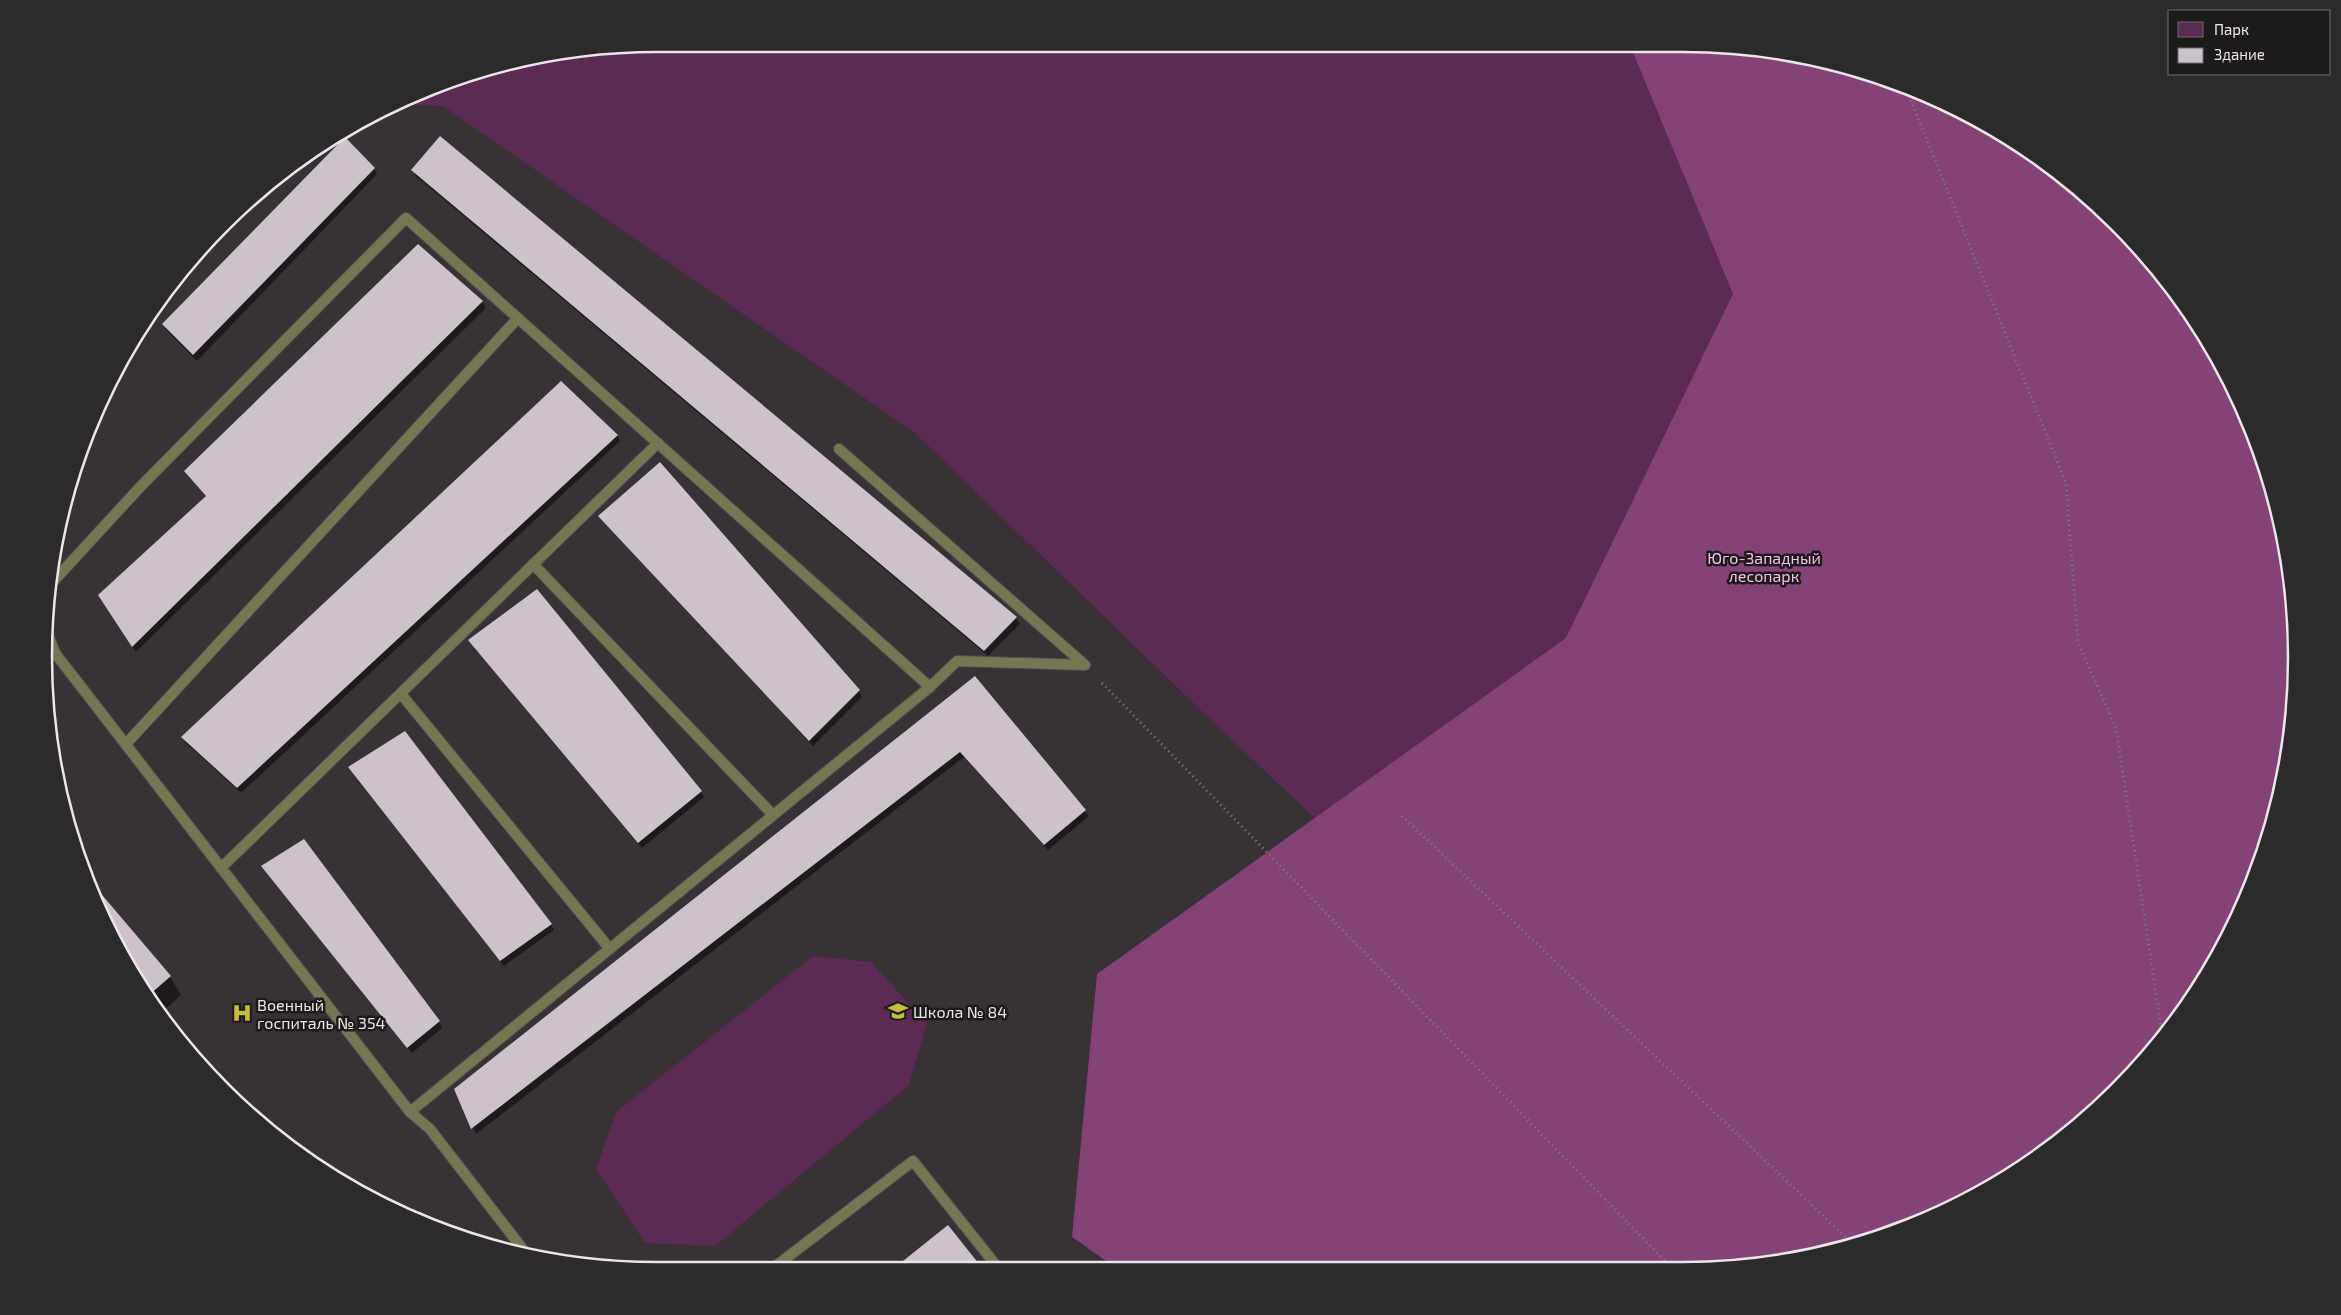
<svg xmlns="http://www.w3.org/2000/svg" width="2341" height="1315" font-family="'Exo 2',sans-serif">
<rect width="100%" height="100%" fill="#383136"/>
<!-- green -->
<g fill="#5c2a53">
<polygon points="1723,45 1843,65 1991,126 2088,196 2171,284 2234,386 2276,499 2296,618 2292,738 2265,855 2215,965 2118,1091 2024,1168 1881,1239 1786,1261 1218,727 915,433 443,106 393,104 460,76 577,49"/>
<polygon points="813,956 871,962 927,1023 909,1085 715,1246 645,1243 596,1169 616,1112"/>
</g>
<!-- forest -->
<polygon fill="#834377" points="1630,45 1723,45 1843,65 1991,126 2088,196 2171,284 2234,386 2276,499 2296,618 2292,738 2265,855 2215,965 2118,1091 2024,1168 1881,1239 1763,1266 1116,1268 1072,1237 1097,974 1566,638 1733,294"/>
<!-- shadow -->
<g fill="#0007">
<polygon points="440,137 1016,618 1020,624 988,656 416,176 413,170"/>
<polygon points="374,168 377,174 197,361 166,330 163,324"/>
<polygon points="418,245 482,302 486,308 136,652 103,601 207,497 189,477"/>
<polygon points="617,435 620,441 241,793 186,743 183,737"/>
<polygon points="599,516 859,691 862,697 813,746"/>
<polygon points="470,641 701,792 704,797 642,848"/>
<polygon points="975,678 1089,816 1048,850 964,757 476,1134 456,1089"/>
<polygon points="353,774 551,924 554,930 504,966"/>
<polygon points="262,866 439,1022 442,1028 412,1053"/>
<polygon points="87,879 170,977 181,995 161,1013 126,965 90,892"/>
</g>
<!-- building -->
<g fill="#cbc3c9">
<polygon points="440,136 1017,617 984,651 411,170"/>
<polygon points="345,137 375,168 193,355 162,324"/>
<polygon points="418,244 483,301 132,647 98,595 206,496 184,471"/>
<polygon points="561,381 618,435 237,788 181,737"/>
<polygon points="660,462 860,690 809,741 598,516"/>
<polygon points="537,589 702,791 638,843 468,640"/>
<polygon points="975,676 1086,810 1044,845 960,752 471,1129 454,1089"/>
<polygon points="405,731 552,924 500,961 348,767"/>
<polygon points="304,839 440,1021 407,1048 261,866"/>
<polygon points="86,876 171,976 148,996 126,965 90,892"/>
<polygon points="948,1225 983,1269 893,1269"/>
</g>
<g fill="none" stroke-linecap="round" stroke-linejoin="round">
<defs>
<g id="lane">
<polyline points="533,564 773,815"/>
<polyline points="49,586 142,485 406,218 930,687 957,661 1085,665 839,449"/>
<polyline points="47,632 55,653 410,1112 430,1129 525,1252"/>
<polyline points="401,694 610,949"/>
<polyline points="126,744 518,318"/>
<polyline points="221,868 658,443"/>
<polyline points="410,1112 930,687"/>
<polyline points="772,1269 913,1161 999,1269"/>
</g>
</defs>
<!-- lane casing -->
<use href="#lane" stroke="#554e53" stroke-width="12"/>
<!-- path -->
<g stroke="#837c81" stroke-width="3" stroke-dasharray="1 4" stroke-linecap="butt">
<polyline points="1907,91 2066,483 2078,642 2116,728 2162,1034"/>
<polyline points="1985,124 2003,135"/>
<polyline points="1102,683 1670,1266"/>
<polyline points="1402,816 1854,1245"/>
</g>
<!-- lane -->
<use href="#lane" stroke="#777653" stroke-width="10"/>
</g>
<!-- icons -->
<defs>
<symbol id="school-bare" viewBox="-9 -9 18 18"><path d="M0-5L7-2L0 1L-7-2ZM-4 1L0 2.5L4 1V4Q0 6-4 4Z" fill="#c4bd3e" stroke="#1d1a1c" stroke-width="2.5" paint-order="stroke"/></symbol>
<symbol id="hospital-bare" viewBox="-9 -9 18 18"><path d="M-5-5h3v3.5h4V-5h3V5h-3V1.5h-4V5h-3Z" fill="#c4bd3e" stroke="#1d1a1c" stroke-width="2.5" paint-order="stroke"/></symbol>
</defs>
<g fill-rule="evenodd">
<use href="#school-bare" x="884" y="997" width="28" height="28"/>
<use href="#hospital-bare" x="228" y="999" width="28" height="28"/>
</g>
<g text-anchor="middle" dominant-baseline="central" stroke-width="5" stroke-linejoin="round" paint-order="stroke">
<!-- park labels -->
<g font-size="16" fill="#f7bfea" stroke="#1d1a1c">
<text x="1764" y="557">Юго-Западный<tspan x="1764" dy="18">лесопарк</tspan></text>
</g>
<!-- poi labels -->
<g font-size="16" fill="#ebe6e9" stroke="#1d1a1c" text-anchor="start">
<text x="257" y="1004">Военный<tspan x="257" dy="18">госпиталь № 354</tspan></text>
<text x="913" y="1011">Школа № 84</text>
</g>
</g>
<!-- crop -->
<path d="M0 0H2341V1315H0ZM657 52H1683A605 605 0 0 1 2288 657V657A605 605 0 0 1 1683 1262H657A605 605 0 0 1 52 657V657A605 605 0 0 1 657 52Z" fill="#2d2a2c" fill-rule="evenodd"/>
<path fill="none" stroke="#ebe6e9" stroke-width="2.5" d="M657 52H1683A605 605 0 0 1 2288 657V657A605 605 0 0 1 1683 1262H657A605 605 0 0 1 52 657V657A605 605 0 0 1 657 52Z"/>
<!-- legend -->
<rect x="2168" y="10" width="162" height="65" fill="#1d1a1c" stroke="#6f6c6e"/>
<rect x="2178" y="22" width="25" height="15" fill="#5c2a53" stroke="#6f6c6e"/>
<text x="2214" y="35" font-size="15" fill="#ebe6e9">Парк</text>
<rect x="2178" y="48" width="25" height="15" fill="#cbc3c9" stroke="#6f6c6e"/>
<text x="2214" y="60" font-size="15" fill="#ebe6e9">Здание</text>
</svg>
